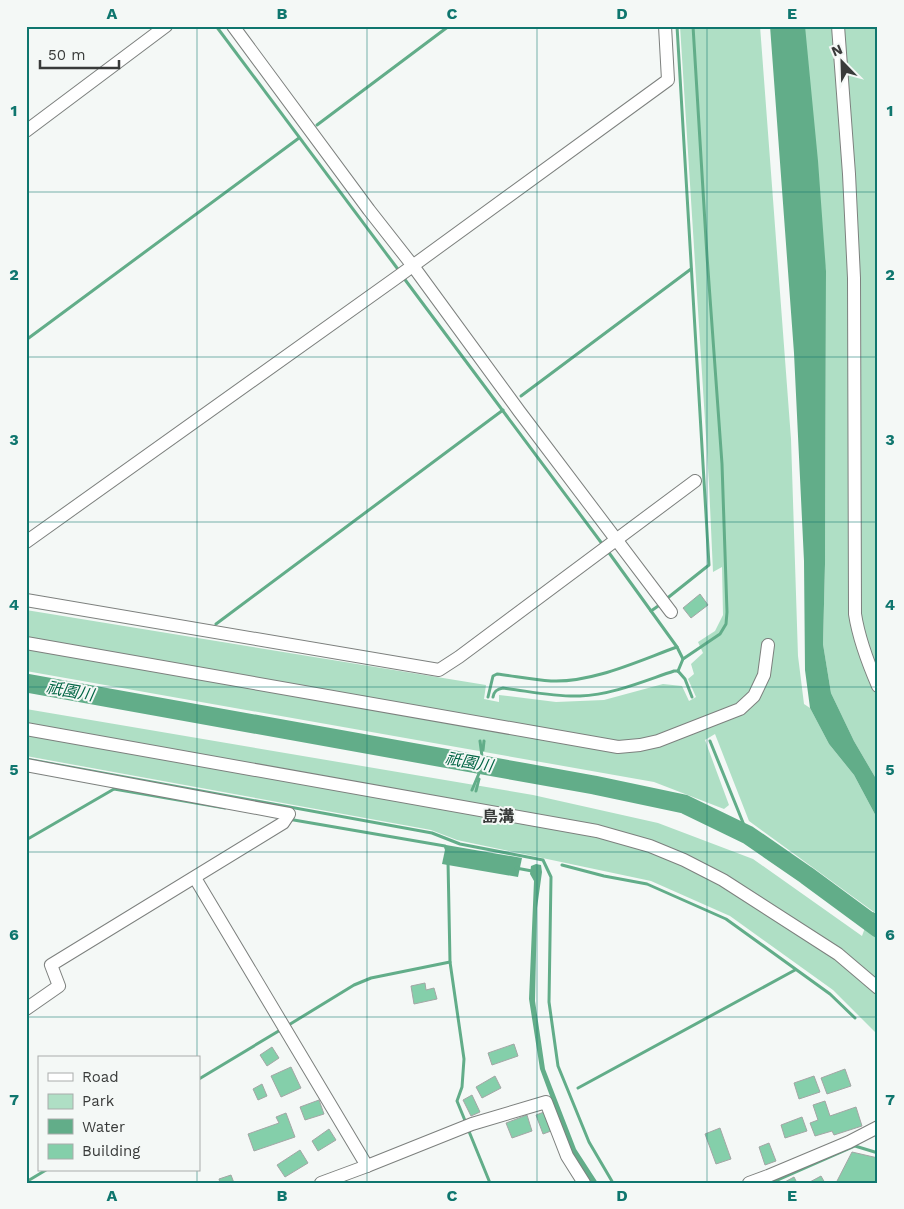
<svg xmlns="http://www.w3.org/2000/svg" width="904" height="1209" font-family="'Work Sans','Noto Sans JP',sans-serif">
<rect width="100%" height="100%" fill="#f4f8f6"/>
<!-- green -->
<g fill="#afdfc5">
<polygon points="680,26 760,26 791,439 798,656 804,704 810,708 829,744 854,775 878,820 878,915 749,821 715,734 705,740 729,805 724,809 654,782 26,671 26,610 486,685 484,699 499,702 499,695 556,702 604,700 663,684 682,686 689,701 696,697 688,679 694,674 691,664 703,653 698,642 715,631 723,615 722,567 713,572 709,484"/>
<polygon points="783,26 878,26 878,782 854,741 831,693 823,644 825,564 826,271"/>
<polygon points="26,709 533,795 658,823 753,859 862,936 866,925 878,937 878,1035 833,990 730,916 651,881 457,840 431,830 26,756"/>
</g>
<!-- water -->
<g fill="#62ad89">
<polygon points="770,26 805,26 818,161 826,271 825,564 823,644 831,693 854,741 878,782 878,820 854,775 829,744 810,708 805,670 804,561 794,353"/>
<polygon points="446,845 522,858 518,877 442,864"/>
<polygon points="536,864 541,865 542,872 537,908 535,1001 545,1069 576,1149 598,1183 591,1183 571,1153 540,1069 529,999 534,881 530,874 531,866"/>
<polygon points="873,912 878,915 878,936 866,925"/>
</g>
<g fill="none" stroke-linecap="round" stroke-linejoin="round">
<!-- stream -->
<g stroke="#62ad89" stroke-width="3">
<polyline points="216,26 400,272"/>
<polyline points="317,125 449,26"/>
<polyline points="403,277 603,545"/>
<polyline points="26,340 299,138"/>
<polyline points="521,396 691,269"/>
<polyline points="665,600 709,565 677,26"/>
<polyline points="651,611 661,604"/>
<polyline points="216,624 503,410"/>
<polyline points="677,647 683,659"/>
<polyline points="678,671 683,659 720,634 726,624 727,612 722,464 707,256 693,26"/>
<polyline points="678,671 685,679 692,697"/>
<path d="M488 697 493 676 497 674C514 676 533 680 551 681 592 683 638 661 677 647L607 550"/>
<path d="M493 697C494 691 497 689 503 688 528 691 554 697 580 696 612 695 644 681 674 671H678"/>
<polyline points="710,741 748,835"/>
<polyline points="483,750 484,741"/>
<polyline points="26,759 432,833 460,844 543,860 551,877 549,1002 558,1066 589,1142 613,1183"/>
<polyline points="472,790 483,764 480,741"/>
<polyline points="476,791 479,779"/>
<polyline points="288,819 445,846 447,851"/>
<polyline points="26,840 114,789 225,808"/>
<polyline points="448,861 450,962 464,1059 462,1087 457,1101 466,1123"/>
<polyline points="562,865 604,876 647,884 726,919 830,994 855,1018"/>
<polyline points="516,868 532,871"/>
<polyline points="287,1026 354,985 371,978 450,962"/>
<polyline points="199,1079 282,1029"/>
<polyline points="578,1088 795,970"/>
<polyline points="468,1129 490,1183"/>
<polyline points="26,1182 46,1170"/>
<polyline points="771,1183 855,1146 878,1153"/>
</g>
<!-- river -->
<polyline stroke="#62ad89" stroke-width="19" points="26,683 594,785 684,804 748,835 806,875 878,928"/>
</g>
<!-- building -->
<g fill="#84cfaa" stroke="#a3a6a5">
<polygon points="700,594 708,605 691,618 683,608"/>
<polygon points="425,983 426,990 434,988 437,999 414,1004 411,986"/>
<polygon points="514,1044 518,1056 492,1065 488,1053"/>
<polygon points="272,1047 279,1058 267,1066 260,1055"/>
<polygon points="291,1067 301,1088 281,1097 271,1076"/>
<polygon points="845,1069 851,1086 827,1094 821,1078"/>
<polygon points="495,1076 501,1088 482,1098 476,1087"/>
<polygon points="814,1076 820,1092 799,1099 794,1083"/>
<polygon points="262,1084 267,1096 258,1100 253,1089"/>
<polygon points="472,1095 480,1112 471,1116 463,1100"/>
<polygon points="319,1100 324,1114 305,1120 300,1107"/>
<polygon points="825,1101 830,1116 856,1107 862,1126 834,1135 832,1131 815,1136 810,1123 818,1120 813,1105"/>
<polygon points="544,1112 551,1131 543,1134 536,1115"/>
<polygon points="286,1113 295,1137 254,1151 248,1134 279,1123 276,1117"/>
<polygon points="527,1115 532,1131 512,1138 506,1123"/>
<polygon points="802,1117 807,1131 785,1138 781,1125"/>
<polygon points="720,1128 731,1159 716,1164 705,1134"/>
<polygon points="329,1129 336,1140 318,1151 312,1141"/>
<polygon points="769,1143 776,1161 765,1165 759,1147"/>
<polygon points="300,1150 308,1163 285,1177 277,1165"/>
<polygon points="852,1152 878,1158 878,1183 836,1183"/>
<polygon points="231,1175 234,1183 220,1183 219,1179"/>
<polygon points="821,1176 825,1183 808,1183"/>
<polygon points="794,1177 797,1183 783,1183"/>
</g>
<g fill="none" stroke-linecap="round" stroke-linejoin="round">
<defs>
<g id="minor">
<polyline points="233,26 369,210 413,266 519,411 671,612"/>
<path d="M838 26 849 174 854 278 855 614C859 640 868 663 878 686"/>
<polyline points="26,131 166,26"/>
<polyline points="26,542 396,278 668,80 665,26"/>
<polyline points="26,600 439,670 459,657 695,481"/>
<polyline points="26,643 618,747 640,745 658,741 740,709 754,696 764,675 768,645"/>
<polyline points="26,729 597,831 650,846 684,860 723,880 838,954 878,988"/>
<polyline points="26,765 289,814 283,823 51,965 59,986 26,1009"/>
<polyline points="195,878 367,1166"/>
<polyline points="321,1183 367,1166 472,1124 546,1102 567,1156 584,1183"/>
<polyline points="749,1183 768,1176 849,1142 878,1127"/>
</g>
</defs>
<!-- minor casing -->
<use href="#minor" stroke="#7d807e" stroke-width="14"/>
<!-- minor -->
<use href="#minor" stroke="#fff" stroke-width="12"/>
</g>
<!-- grid -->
<path fill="none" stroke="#0f766e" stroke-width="1" stroke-opacity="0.55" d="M197 26V1058M367 26V1183M537 26V1183M707 26V1183M26 192H878M26 357H878M26 522H878M26 687H878M26 852H878M26 1017H878M197 1170V1183"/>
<g text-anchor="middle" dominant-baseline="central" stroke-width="4" stroke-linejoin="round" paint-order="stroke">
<!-- water labels -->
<g font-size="16" font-style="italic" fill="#006443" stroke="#f4f8f6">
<text transform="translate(70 691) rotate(10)">祇園川</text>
<text transform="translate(469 762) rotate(10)">祇園川</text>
</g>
<!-- neighbourhood labels -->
<g font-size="16" font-weight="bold" fill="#393b3a" stroke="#f4f8f6">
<text x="498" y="816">島溝</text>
</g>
</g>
<!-- border -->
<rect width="904" height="1209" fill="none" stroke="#f4f8f6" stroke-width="55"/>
<!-- legend -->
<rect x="38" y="1056" width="162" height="115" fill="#f4f8f6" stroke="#a9acab"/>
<rect x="48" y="1073" width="25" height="8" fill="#ffffff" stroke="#a9acab"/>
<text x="82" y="1082" font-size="15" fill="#393b3a">Road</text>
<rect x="48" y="1094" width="25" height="15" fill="#afdfc5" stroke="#a9acab"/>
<text x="82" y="1106" font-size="15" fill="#393b3a">Park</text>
<rect x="48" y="1119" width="25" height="15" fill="#62ad89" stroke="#a9acab"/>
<text x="82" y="1132" font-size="15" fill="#393b3a">Water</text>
<rect x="48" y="1144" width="25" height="15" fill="#84cfaa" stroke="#a9acab"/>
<text x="82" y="1156" font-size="15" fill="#393b3a">Building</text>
<!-- north arrow -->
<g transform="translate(842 62) rotate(337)" stroke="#f4f8f6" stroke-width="4" paint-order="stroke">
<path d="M0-4L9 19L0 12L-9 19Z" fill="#393b3a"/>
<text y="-8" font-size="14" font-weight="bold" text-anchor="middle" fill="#393b3a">N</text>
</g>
<!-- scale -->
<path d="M40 60v8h79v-8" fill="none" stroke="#393b3a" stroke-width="2.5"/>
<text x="48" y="60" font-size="15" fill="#393b3a" stroke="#f4f8f6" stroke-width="4" paint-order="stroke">50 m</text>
<rect x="28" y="28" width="848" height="1154" fill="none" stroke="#0f766e" stroke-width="2"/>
<g font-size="16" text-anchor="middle" font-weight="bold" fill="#0f766e">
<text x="112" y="19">A</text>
<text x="282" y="19">B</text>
<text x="452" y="19">C</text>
<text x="622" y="19">D</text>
<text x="792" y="19">E</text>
<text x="14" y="116">1</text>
<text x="890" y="116">1</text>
<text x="14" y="280">2</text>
<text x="890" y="280">2</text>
<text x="14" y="445">3</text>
<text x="890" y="445">3</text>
<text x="14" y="610">4</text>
<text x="890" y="610">4</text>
<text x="14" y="775">5</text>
<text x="890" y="775">5</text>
<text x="14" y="940">6</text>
<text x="890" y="940">6</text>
<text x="14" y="1105">7</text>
<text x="890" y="1105">7</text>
<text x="112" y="1201">A</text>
<text x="282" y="1201">B</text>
<text x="452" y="1201">C</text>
<text x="622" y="1201">D</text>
<text x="792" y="1201">E</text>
</g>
</svg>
